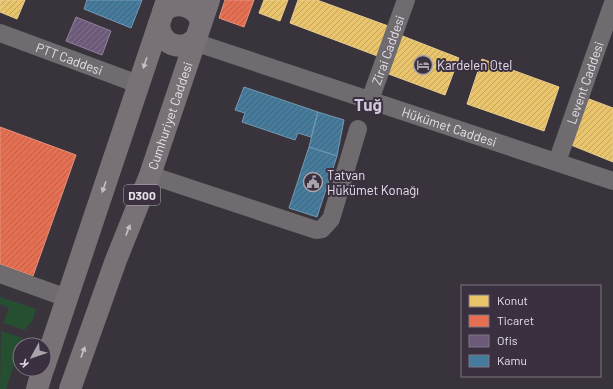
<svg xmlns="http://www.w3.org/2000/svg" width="613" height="389" font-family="Barlow,sans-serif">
<defs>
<pattern id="homes-hatch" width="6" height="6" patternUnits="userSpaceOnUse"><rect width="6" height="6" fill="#e9c46a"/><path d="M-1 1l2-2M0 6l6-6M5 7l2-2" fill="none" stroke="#c0a461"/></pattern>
<pattern id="shops-hatch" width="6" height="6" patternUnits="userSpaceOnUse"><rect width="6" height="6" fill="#e76f51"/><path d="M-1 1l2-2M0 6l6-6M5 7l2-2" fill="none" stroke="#b6624e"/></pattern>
<pattern id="offices-hatch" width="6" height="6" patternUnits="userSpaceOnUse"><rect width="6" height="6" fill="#6d597a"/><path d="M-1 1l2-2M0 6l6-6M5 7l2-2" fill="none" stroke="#82718d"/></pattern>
<pattern id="public-hatch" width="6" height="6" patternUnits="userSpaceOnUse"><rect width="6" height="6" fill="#457b9d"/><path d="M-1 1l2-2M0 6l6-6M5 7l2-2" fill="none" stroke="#456276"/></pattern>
</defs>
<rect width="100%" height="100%" fill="#39343c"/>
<!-- grass -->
<g fill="#264f31">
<polygon points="0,297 36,309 32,322 27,326 25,330 3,323 9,308 0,304"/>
<polygon points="1,331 23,338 6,389 0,389"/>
</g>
<!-- homes -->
<g fill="url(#homes-hatch)" stroke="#e8cc90">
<polygon points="0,0 25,0 17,19 0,12"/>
<polygon points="264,0 288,0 280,21 259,13"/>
<polygon points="298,0 317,0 391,27 380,57 290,23"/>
<polygon points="400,35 459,58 445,95 386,73"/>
<polygon points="482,59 559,87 544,131 467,104"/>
<polygon points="589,99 613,108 613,162 571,145"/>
</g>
<!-- shops -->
<g fill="url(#shops-hatch)" stroke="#e7917f">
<polygon points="225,0 254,0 244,27 219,18"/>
<polygon points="0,127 76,155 33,276 0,264"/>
</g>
<!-- offices -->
<polygon fill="url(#offices-hatch)" stroke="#91829b" points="76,17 111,31 102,55 66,41"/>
<!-- public -->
<g fill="url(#public-hatch)" stroke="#7599b4">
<polygon points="87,0 142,0 131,28 84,9"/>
<polygon points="244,87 318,112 311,137 298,133 295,140 242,122 245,113 235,110"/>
<polygon points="318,112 344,120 337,156 309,147"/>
<polygon points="309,147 337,156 317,217 289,208"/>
</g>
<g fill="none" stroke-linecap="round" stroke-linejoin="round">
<!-- minor -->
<g stroke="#6f6b6e" stroke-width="18">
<path id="s1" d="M0 33 138 84"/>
<path id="s2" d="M194 42 613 181"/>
<path id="s3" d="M370 100 406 0"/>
<path id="s4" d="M557 162 613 3"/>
<polyline points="150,175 316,230 322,229 331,219 358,129"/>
<polyline points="0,274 67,298"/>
</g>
<!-- highway -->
<g stroke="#787277" stroke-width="22">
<path d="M163 12C175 0 198 5 201 23"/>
<path d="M159 24C160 44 181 53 195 39"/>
<polyline points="44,367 167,0"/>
<polyline points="37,389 43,369"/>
<path id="s5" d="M70 389 116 260 150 175 209 0"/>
</g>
</g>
<!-- one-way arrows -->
<defs><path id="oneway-solid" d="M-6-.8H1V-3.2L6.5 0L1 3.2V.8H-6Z"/></defs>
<g fill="#c5bfc7">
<use href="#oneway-solid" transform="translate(145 63) rotate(109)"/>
<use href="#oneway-solid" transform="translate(104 187) rotate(109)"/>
<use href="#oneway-solid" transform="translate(128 230) rotate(-69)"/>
<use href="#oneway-solid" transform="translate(83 352) rotate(-70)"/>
</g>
<!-- icons -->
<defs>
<symbol id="hotel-ring" viewBox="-11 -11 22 22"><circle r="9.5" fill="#3a303f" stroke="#a9a4ac" stroke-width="1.5"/><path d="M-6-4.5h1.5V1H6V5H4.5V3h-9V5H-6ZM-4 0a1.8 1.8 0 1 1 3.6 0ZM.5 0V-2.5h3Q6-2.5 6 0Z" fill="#a9a4ac"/></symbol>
<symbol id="civic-ring" viewBox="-11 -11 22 22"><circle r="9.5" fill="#3a303f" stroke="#a9a4ac" stroke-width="1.5"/><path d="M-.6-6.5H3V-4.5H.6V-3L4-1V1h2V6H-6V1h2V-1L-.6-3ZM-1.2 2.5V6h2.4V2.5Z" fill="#a9a4ac"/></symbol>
</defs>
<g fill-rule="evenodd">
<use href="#hotel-ring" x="412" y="54" width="22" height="22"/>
<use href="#civic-ring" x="302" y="171" width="22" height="22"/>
</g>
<g text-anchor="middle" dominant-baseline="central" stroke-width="4" stroke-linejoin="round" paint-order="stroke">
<!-- shield labels -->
<rect fill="#3a303f" stroke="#b2abb6" stroke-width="1" x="124" y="185" width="36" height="20" rx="3"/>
<g font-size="12" font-weight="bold" fill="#e6e0e9">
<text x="142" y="195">D300</text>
</g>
<!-- street labels -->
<g font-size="13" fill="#e6e0e9" stroke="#3a303f">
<text stroke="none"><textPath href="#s3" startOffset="53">Zirai Caddesi</textPath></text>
<text stroke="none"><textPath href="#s1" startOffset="74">PTT Caddesi</textPath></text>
<text stroke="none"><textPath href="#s4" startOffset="84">Levent Caddesi</textPath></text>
<text stroke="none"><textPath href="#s5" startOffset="291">Cumhuriyet Caddesi</textPath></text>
<text stroke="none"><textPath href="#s2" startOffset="269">Hükümet Caddesi</textPath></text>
</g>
<!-- poi labels -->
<g font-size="13" fill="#e6e0e9" stroke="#3a303f" text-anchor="start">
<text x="437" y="65">Kardelen Otel</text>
<text x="327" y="175">Tatvan<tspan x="327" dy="15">Hükümet Konağı</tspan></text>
</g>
<!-- district labels -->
<g font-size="17" font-weight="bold" fill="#d3c7da" stroke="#3a303f">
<text x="368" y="104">Tuğ</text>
</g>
</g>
<!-- legend -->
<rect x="461" y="285" width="140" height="92" fill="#3a303f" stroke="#7f7683"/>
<rect x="469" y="295" width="20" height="12" fill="#e9c46a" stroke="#7f7683"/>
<text x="497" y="305" font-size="12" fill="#e6e0e9">Konut</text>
<rect x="469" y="315" width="20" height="12" fill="#e76f51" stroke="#7f7683"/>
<text x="497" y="325" font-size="12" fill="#e6e0e9">Ticaret</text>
<rect x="469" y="335" width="20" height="12" fill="#6d597a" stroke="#7f7683"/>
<text x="497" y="345" font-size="12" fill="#e6e0e9">Ofis</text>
<rect x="469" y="355" width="20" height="12" fill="#457b9d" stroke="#7f7683"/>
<text x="497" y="365" font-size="12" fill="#e6e0e9">Kamu</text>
<!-- north arrow -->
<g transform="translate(32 357) rotate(230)"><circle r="19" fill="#3a303f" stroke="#7f7683"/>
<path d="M0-3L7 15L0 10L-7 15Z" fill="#a9a4ac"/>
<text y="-6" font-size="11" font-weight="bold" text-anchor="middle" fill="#e6e0e9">K</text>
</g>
</svg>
